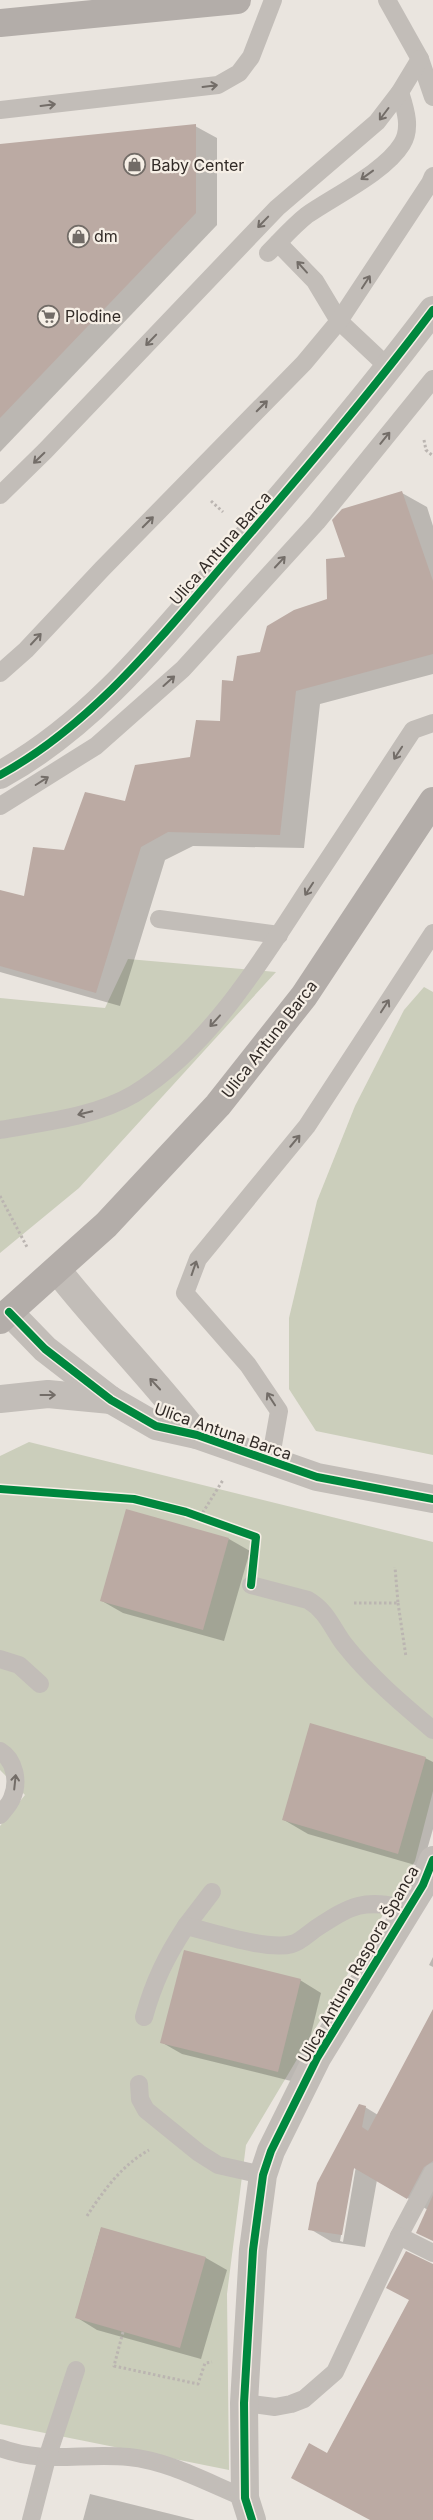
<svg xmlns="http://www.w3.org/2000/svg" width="433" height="2520" font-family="Inter,sans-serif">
<rect width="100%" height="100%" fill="#eae5df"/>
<!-- green -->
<g fill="#cbcebb">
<polygon points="128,959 276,972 79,1188 0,1253 0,998 105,1008"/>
<polygon points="424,987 433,992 433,1455 316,1431 289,1389 289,1318 317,1201 355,1106 404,1010"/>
<polygon points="29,1442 433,1542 433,1791 415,1861 246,2145 227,2294 229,2470 0,2424 0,1826 25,1795 0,1770 0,1456"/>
</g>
<!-- shadow -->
<g fill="#0003" fill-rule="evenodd">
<polygon points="195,126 217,138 217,225 0,452 0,145"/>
<polygon points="402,493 427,507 433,526 433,674 320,704 304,848 193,846 165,860 120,1006 0,972 0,891 25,898 65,851 126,802 191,758 221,722 234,683 261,654 329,600 347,558"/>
<polygon points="229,1539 250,1551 224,1641 123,1613 102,1601"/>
<polygon points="425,1758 433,1762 433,1829 422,1867 308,1834 284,1820"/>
<polygon points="433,1957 433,1967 429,1965"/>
<polygon points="300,1980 321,1993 299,2083 182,2054 161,2042"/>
<path d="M433 2012V2241L428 2210 377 2180 365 2247 332 2242 310 2229 365 2107 378 2115ZM356 2166 343 2242 340 2241 353 2170Z"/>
<polygon points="101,2228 206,2258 227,2270 201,2359 97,2330 76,2317"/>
<polygon points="90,2494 195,2520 83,2520"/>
</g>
<!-- building -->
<g fill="#bbaaa3">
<polygon points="196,124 196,213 0,418 0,144"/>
<polygon points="402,491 433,581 433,654 296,691 280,835 168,832 141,847 96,993 0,966 0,890 24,896 33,847 64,850 85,792 125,801 135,765 190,757 196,720 220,721 222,680 233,681 237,656 260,652 267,626 294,610 327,599 326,559 345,557 332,520 342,509"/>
<polygon points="126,1509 229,1538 203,1630 100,1601"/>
<polygon points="310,1723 426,1757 398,1854 282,1820"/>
<polygon points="184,1950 301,1979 278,2072 160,2043"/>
<polygon points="433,2009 433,2161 424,2167 407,2199 354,2168 342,2235 308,2230 317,2183 359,2104 366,2106 362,2127 368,2131"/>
<polygon points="433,2195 433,2241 416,2233"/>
<polygon points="101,2227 206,2257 180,2348 75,2318"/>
<polygon points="406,2251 433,2264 433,2520 370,2520 291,2478 309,2443 327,2453 409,2300 386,2288"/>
</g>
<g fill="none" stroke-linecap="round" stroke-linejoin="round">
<!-- path -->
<g stroke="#bbb5b1" stroke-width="3" stroke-dasharray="2.5 2.5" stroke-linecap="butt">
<polyline points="424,440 426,450 433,456"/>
<polyline points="211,501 223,512"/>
<polyline points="0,1196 27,1247"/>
<polyline points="0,1489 134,1499 186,1512 256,1537 254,1554"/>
<polyline points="200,1517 223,1480"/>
<polyline points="354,1603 398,1603 395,1567"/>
<polyline points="398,1603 406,1657"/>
<path d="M87 2216C103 2191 122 2165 149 2150"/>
<polyline points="123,2332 114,2366 198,2384 205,2363 212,2362"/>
</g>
<!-- lane -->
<g stroke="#c2bdb8" stroke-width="18">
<polyline points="387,0 420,59 433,97"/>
<polyline points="0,110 218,85 239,73 251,57 273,0"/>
<polyline points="278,243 315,281 339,321 389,368"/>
<path d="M268 253C281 240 293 226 307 215 334 196 385 172 402 144 412 128 405 108 400 92"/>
<polyline points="0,495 45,451 277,208 377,122 400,92 420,59"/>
<polyline points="0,673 26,650 102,569 304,363 339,321 430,183 433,176"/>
<polyline points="0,806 96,746 183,669 317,522 433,379"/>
<polyline points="159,919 279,935"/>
<path d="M0 1130C44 1122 95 1117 134 1094 209 1048 262 960 309 888 344 836 378 783 413 730L433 723"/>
<polyline points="270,1462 279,1411 248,1365 185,1293 198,1259 307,1126 433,933"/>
<path d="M251 1585 308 1600C327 1611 332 1628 344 1644 369 1676 402 1704 433 1730"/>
<polyline points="0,1659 19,1665 40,1684"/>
<path d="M0 1751C15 1760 19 1782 12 1798 10 1804 4 1810 0 1815"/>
<polyline points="186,1926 212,1892"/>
<path d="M144 2017C154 1981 166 1957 186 1926 212 1932 268 1951 292 1944 300 1942 308 1934 315 1929 352 1905 363 1898 408 1909"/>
<polyline points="139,2084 140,2099 146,2110 199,2153 218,2165 263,2175"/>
<polyline points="399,2236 433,2172"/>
<polyline points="244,2403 275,2407 291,2404 304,2399 335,2372 399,2236 433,2253"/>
<path d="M0 2448C46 2465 83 2452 129 2457 169 2461 208 2483 245 2498"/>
<polyline points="31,2520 47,2458 76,2370"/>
</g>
<!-- street -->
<g stroke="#c2bdb8" stroke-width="28">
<path d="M0 775C93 724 161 637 229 558 299 477 369 395 433 310"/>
<path d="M58 1271C102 1327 153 1378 197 1435"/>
<polyline points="9,1312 45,1349 111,1400 156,1426 197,1435 317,1477 433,1499"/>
<polyline points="0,1399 48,1394 111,1400"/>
<polyline points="252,2520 245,2498 244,2403 253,2250 263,2175 271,2151 317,2058 423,1885 433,1860"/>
</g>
<!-- secondary -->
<g stroke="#b3ada9" stroke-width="28">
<polyline points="0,23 237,0"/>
<polyline points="0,1320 106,1225 218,1105 304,996 433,801"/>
</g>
<defs>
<g id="cycleway">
<path d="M0 775C93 724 161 637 229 558 299 477 369 395 433 310"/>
<polyline points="9,1312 45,1349 111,1400 156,1426 197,1435 317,1477 433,1499"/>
<polyline points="0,1489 134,1499 186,1512 256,1537 251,1585"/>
<polyline points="252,2520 245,2498 244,2403 253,2250 263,2175 271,2151 317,2058 423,1885 433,1860"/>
</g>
</defs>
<!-- cycleway casing -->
<use href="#cycleway" stroke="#f6efe6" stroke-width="11"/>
<!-- cycleway -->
<use href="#cycleway" stroke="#00873e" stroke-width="8"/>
</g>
<!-- one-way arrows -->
<defs><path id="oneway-shaft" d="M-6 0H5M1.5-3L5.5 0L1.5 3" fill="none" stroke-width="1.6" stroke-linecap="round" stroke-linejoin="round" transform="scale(1.25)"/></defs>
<g stroke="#736d68">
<use href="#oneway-shaft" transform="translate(210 86) rotate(-7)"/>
<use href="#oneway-shaft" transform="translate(48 105) rotate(-7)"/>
<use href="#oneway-shaft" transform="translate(384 114) rotate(127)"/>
<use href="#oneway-shaft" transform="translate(367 175) rotate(144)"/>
<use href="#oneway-shaft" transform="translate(263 222) rotate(134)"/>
<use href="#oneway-shaft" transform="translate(302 267) rotate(-132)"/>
<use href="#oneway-shaft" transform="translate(366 282) rotate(-57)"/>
<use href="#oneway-shaft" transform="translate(151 340) rotate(134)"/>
<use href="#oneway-shaft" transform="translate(262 406) rotate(-45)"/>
<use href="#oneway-shaft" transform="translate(385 438) rotate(-51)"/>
<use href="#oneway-shaft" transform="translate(39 458) rotate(136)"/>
<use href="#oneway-shaft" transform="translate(148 522) rotate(-45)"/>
<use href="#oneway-shaft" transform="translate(280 562) rotate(-47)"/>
<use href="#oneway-shaft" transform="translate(36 639) rotate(-47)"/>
<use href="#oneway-shaft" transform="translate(169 681) rotate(-42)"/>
<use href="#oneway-shaft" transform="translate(398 753) rotate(123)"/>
<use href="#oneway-shaft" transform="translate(42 781) rotate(-32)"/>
<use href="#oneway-shaft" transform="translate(309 889) rotate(123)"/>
<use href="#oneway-shaft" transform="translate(385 1006) rotate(-57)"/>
<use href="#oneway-shaft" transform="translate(215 1021) rotate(132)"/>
<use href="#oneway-shaft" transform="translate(85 1113) rotate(166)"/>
<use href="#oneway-shaft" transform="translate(295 1141) rotate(-50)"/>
<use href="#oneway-shaft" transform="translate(194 1268) rotate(-71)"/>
<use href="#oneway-shaft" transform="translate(155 1384) rotate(-133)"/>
<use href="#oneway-shaft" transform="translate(48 1395)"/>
<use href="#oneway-shaft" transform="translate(271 1399) rotate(-123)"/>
<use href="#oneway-shaft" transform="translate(15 1782) rotate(-84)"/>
</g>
<!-- icons -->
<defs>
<symbol id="shop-ring" viewBox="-11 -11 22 22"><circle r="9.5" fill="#f6efe6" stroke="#726c67" stroke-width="1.5"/><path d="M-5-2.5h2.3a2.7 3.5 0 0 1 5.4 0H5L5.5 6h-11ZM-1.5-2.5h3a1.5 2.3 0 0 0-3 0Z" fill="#726c67"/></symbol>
<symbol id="supermarket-ring" viewBox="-11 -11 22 22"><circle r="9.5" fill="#f6efe6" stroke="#726c67" stroke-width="1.5"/><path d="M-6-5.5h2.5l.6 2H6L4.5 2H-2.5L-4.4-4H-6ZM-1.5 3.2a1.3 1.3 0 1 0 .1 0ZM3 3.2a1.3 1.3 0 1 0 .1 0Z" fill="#726c67"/></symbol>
</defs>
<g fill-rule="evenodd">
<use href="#shop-ring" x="122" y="152" width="25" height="25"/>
<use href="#shop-ring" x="66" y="224" width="25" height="25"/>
<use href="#supermarket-ring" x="36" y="304" width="25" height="25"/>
</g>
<g text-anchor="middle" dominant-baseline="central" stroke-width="4.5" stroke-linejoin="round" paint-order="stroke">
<!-- poi labels -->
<g font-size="16" fill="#322b27" stroke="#f6efe6" text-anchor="start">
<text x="151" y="165">Baby Center</text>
<text x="94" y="236">dm</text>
<text x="65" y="316">Plodine</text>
</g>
<!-- street labels -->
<g font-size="16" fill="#322b27" stroke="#f6efe6">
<text transform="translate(220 548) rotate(-49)">Ulica Antuna Barca</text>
<text transform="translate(269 1039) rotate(-52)">Ulica Antuna Barca</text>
<text transform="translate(223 1431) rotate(19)">Ulica Antuna Barca</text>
<text transform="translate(358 1964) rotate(-60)">Ulica Antuna Raspora Španca</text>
</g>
</g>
</svg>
